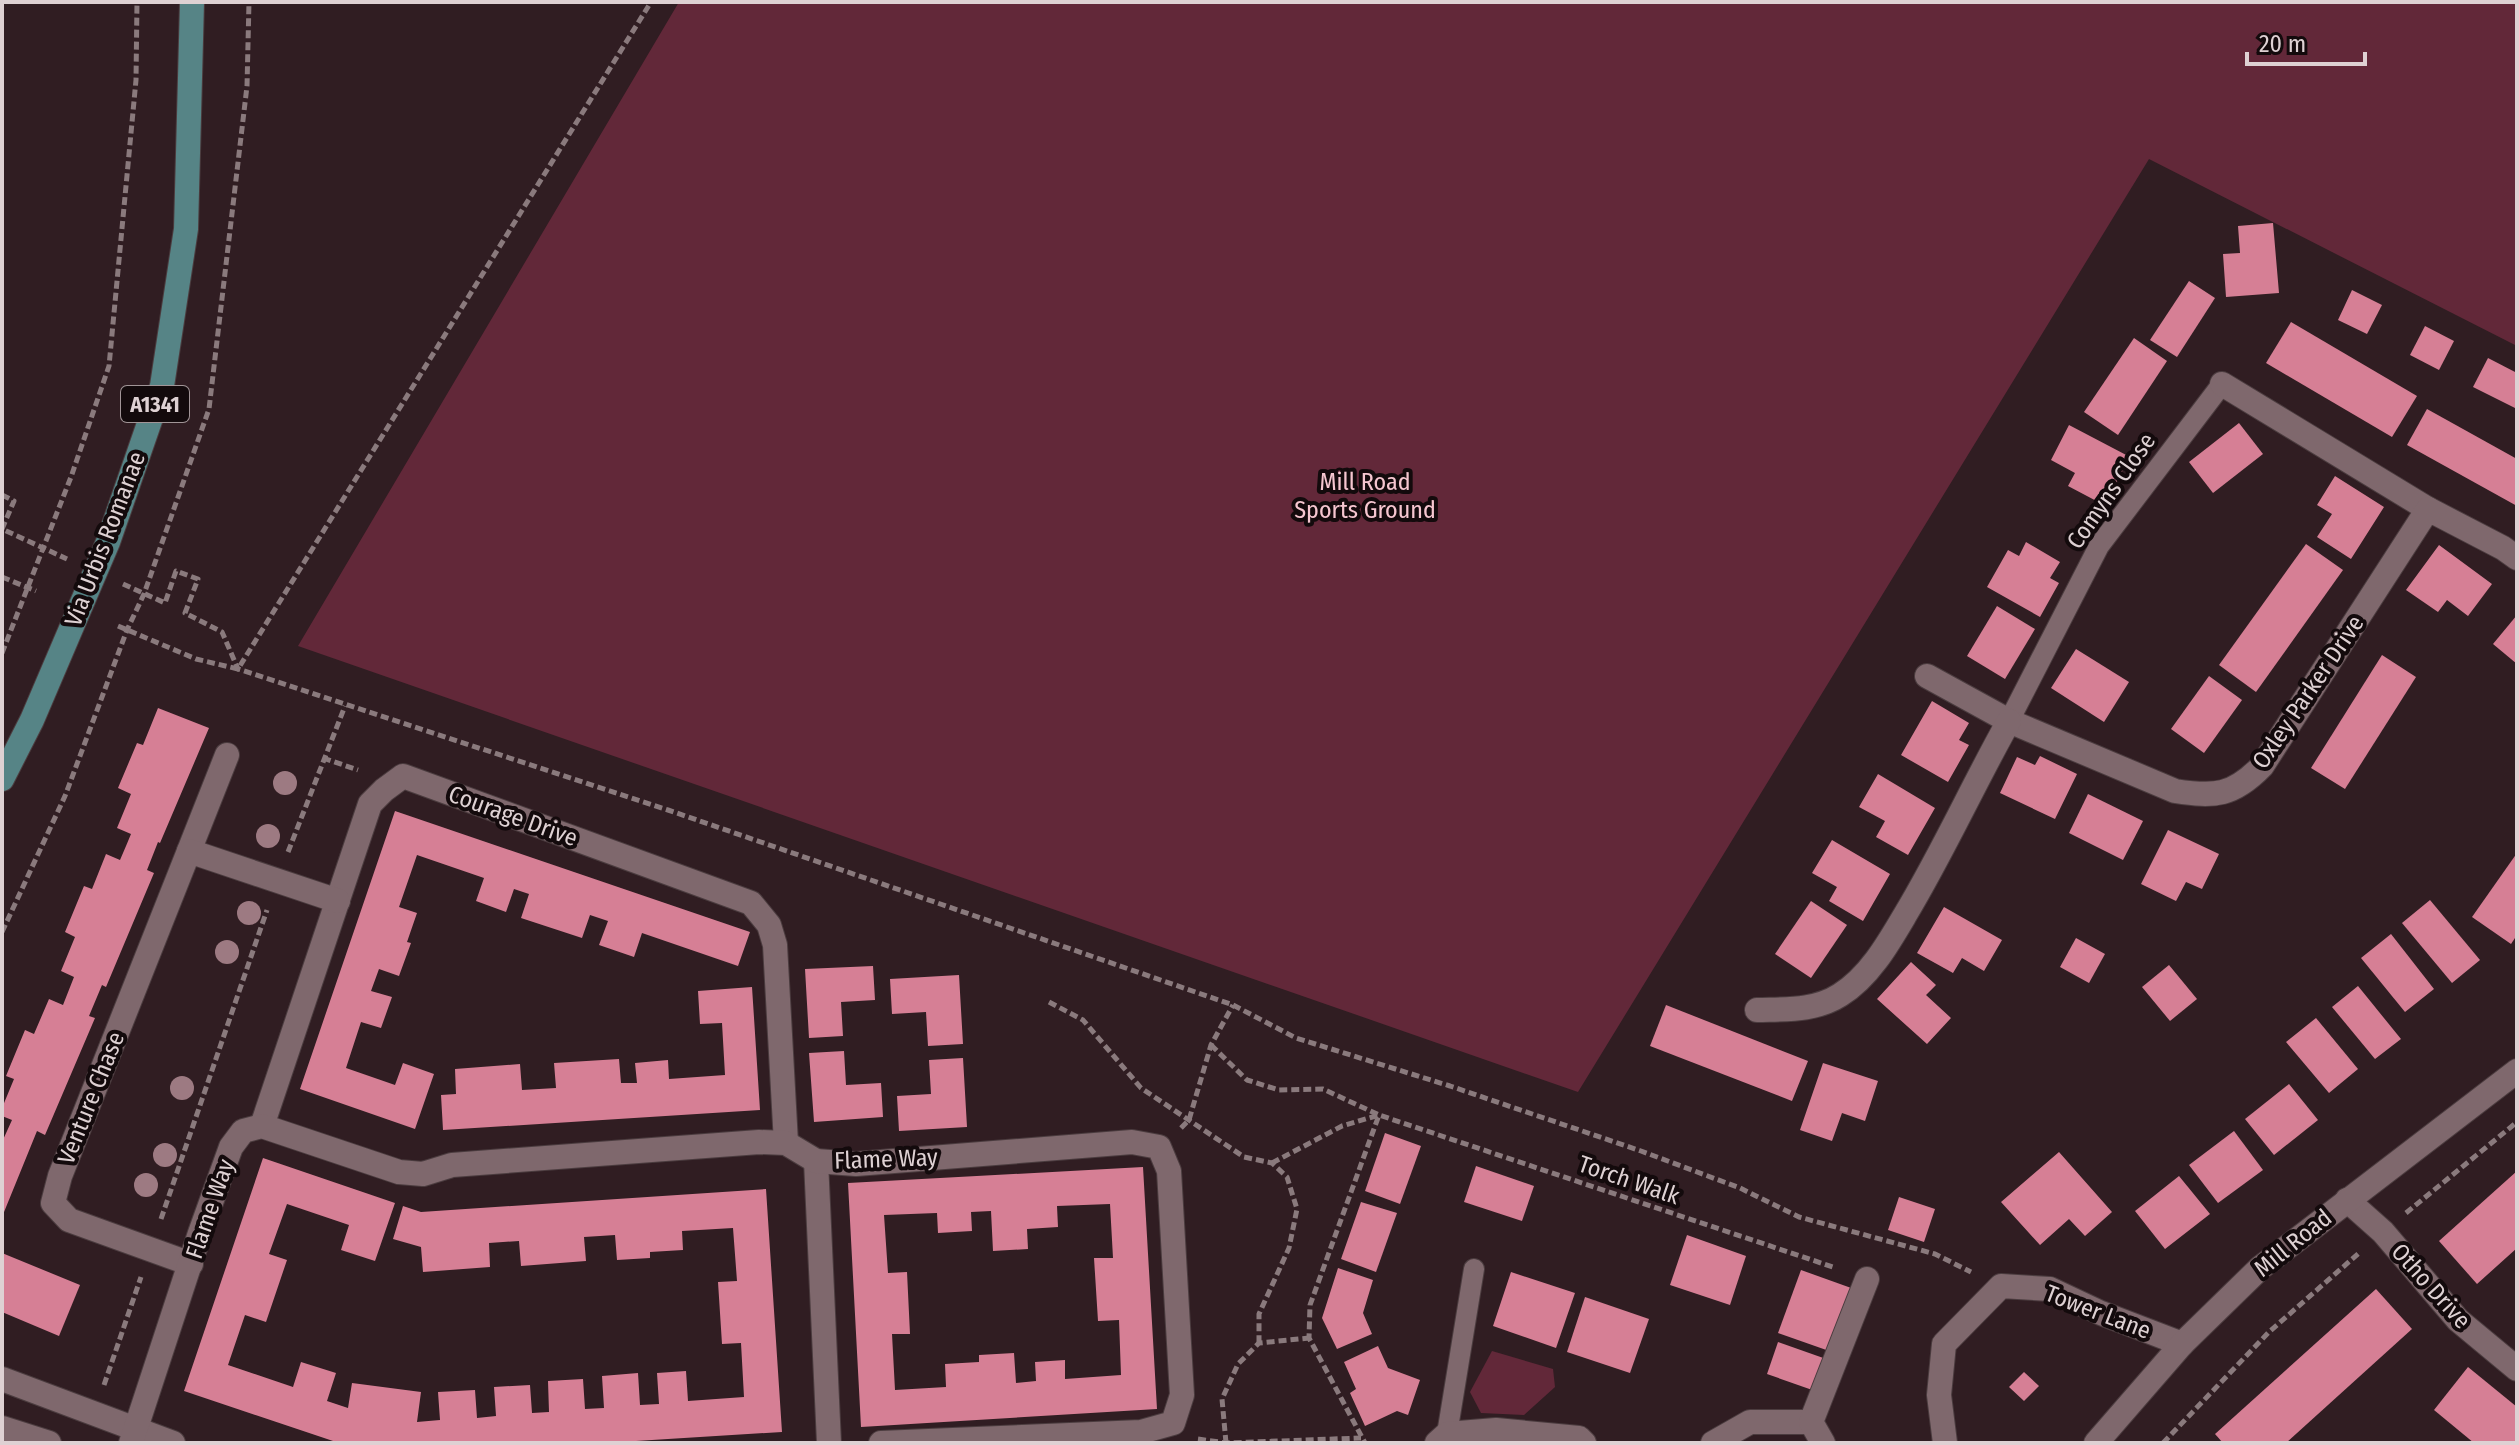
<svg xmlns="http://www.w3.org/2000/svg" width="2519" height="1445" font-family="'Fira Sans Condensed',sans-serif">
<rect width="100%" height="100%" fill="#301d22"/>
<!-- green -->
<g fill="#622839">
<polygon points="679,2 2517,2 2517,346 2149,159 1578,1092 298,646"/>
<polygon points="1492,1351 1553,1369 1555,1387 1524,1415 1481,1413 1470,1392"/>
</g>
<!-- building -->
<g fill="#d67f95" fill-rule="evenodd">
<polygon points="2273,223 2279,293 2226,297 2223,254 2240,253 2238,226"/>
<polygon points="2189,281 2215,298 2177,357 2150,340"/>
<polygon points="2352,290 2382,305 2367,334 2338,320"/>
<polygon points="2291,322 2417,396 2392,437 2266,363"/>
<polygon points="2425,326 2454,341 2439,370 2410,355"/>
<polygon points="2134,338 2167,361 2118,435 2084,412"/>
<polygon points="2488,358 2517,373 2517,409 2473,387"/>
<polygon points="2427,409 2517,459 2517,506 2407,445"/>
<polygon points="2239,423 2263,454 2213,493 2189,462"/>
<polygon points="2069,425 2130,457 2104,505 2068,486 2075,473 2051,460"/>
<polygon points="2335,476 2384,507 2351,559 2317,537 2332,514 2317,505"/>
<polygon points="2026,542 2060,562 2050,578 2059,583 2040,617 1987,587 2008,550 2019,556"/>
<polygon points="2306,544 2343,570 2256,692 2219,665"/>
<polygon points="2439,545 2492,584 2468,616 2447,600 2438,612 2406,590"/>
<polygon points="1997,606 2035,629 2005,679 1967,656"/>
<polygon points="2517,615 2517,664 2493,644"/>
<polygon points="2076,649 2129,682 2104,722 2051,688"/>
<polygon points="2382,655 2416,677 2345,789 2311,768"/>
<polygon points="2209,676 2242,700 2204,753 2171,729"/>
<polygon points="1932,701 1969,723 1959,740 1969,745 1948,782 1901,755"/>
<polygon points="158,708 209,728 160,843 158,842 147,870 154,873 106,987 102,985 89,1016 95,1018 45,1135 37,1131 2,1217 2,1142 12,1120 2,1116 2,1108 14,1079 6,1076 25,1030 34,1034 49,999 63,1005 74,977 61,971 75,937 65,932 84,886 92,889 106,854 120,860 126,846 131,834 117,828 131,794 118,788 137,743 143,745"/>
<polygon points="2040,756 2077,774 2055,819 2000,793 2017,757 2035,765"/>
<polygon points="1878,774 1935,808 1908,855 1876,837 1885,821 1859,807"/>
<polygon points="2088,794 2143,821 2123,860 2069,833"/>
<polygon points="395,811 750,932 738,966 642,933 634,957 599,945 608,921 590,915 582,938 521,918 529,894 514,889 506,912 476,901 484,878 417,855 399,907 417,913 407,942 411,943 399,976 379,969 371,991 392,997 381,1028 361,1022 346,1068 395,1085 403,1063 434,1074 415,1129 300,1089"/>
<polygon points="2168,830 2219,854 2202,889 2186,882 2176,901 2141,884"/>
<polygon points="1832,840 1890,874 1863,921 1829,901 1837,887 1812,873"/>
<polygon points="2517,853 2517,935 2511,944 2472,917"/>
<polygon points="2430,900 2480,960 2452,983 2402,923"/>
<polygon points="1811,901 1847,925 1811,978 1775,954"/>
<polygon points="1944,907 2002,940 1984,971 1962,958 1953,973 1917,953"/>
<polygon points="2391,934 2434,989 2405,1012 2361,958"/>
<polygon points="2076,938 2105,954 2089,983 2060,967"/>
<polygon points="1911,962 1936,985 1926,995 1951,1018 1927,1044 1877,999"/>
<polygon points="2169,965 2197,999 2170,1021 2142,987"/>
<polygon points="873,966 875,1000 841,1002 843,1036 809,1038 805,969"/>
<polygon points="959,975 963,1044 928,1046 926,1012 892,1014 890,979"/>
<polygon points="2358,986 2401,1039 2375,1059 2332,1007"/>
<polygon points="752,987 760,1110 443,1130 441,1095 456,1094 455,1069 520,1064 522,1090 556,1088 554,1063 619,1059 621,1083 637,1083 635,1063 668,1060 669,1079 725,1075 722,1023 700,1024 698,991"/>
<polygon points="1666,1005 1808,1061 1792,1101 1650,1046"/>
<polygon points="2316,1018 2358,1069 2329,1093 2286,1042"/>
<polygon points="844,1051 846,1085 881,1083 883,1117 814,1122 809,1053"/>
<polygon points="963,1058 967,1127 899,1131 897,1096 931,1094 929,1060"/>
<polygon points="1823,1063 1878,1081 1865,1121 1842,1113 1832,1141 1800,1130"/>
<polygon points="2289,1084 2318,1120 2274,1155 2245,1119"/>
<polygon points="2234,1131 2263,1170 2218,1203 2189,1165"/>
<polygon points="1385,1133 1421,1146 1400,1204 1365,1191"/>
<polygon points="2059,1152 2112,1212 2085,1236 2069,1219 2040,1245 2001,1202"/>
<polygon points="263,1158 395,1203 375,1261 341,1250 349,1225 287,1204 269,1254 287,1260 266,1322 245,1315 228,1365 293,1387 301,1362 336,1373 327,1401 348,1408 352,1383 421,1392 417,1422 440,1420 438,1392 475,1390 477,1418 496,1416 494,1387 530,1385 532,1413 549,1412 548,1381 583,1379 585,1409 604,1408 602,1376 638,1373 640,1405 659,1404 657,1373 686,1371 688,1401 744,1397 741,1343 722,1344 718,1282 737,1281 733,1228 682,1231 683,1250 650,1252 650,1258 617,1260 615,1235 600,1236 584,1237 586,1261 521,1266 519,1241 489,1243 490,1267 423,1272 421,1247 393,1239 403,1206 421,1212 766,1189 782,1432 604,1443 339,1443 184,1391"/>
<polygon points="1476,1166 1534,1186 1522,1221 1464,1202"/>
<path d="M1143 1167 1157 1409 861 1427 848 1183ZM1110 1204 1113 1258H1094L1098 1321 1119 1320 1121 1375 1065 1379V1360L1035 1362 1036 1381 1016 1383 1014 1353 979 1355V1362L945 1364 946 1387 895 1390 892 1334H910L907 1272 888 1273 884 1215 937 1213 938 1233 972 1231 971 1212 991 1211 993 1251 1028 1249 1027 1229 1058 1227 1057 1206Z"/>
<polygon points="2517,1171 2517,1248 2477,1284 2439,1241"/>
<polygon points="2179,1176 2210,1214 2165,1249 2135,1211"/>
<polygon points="1899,1197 1935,1209 1924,1242 1888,1230"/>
<polygon points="1361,1202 1397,1213 1376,1272 1341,1259"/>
<polygon points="1687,1235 1746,1256 1730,1305 1670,1285"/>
<polygon points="2,1253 80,1285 59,1336 2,1312"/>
<polygon points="1338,1268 1373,1280 1363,1313 1372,1334 1337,1349 1322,1318"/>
<polygon points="1801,1270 1854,1289 1832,1352 1778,1333"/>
<polygon points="1511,1272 1575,1293 1556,1348 1493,1326"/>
<polygon points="2376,1289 2412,1329 2286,1443 2223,1443 2215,1434"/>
<polygon points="1585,1297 1649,1319 1630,1373 1567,1352"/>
<polygon points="1778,1342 1829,1360 1818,1392 1767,1374"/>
<polygon points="1378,1346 1388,1368 1420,1380 1408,1415 1397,1411 1365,1426 1350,1393 1356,1389 1344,1362"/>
<polygon points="2468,1367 2517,1407 2517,1443 2474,1443 2434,1410"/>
<polygon points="2024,1372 2039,1386 2024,1401 2009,1387"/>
</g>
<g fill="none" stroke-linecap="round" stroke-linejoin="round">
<defs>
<g id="service">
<polyline points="2009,721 2099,546 2222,384"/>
<polyline points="1447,1434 1474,1269"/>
</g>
<g id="minor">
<polyline points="2222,384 2428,509"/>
<path d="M1927 676 2009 721 2175 791C2215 797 2233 796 2262 766L2428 509 2503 548 2517 558"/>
<polyline points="189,851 227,755"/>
<path d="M1757 1010C1786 1009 1815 1011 1840 995 1869 977 1888 944 1905 915 1943 852 1973 785 2009 721"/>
<polyline points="262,1126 370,804 384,790 403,776 751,903 769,925 775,945 786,1143"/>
<polyline points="816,1161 829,1443"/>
<polyline points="2347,1200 2383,1232 2458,1320 2517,1369"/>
<polyline points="191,1264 69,1220 53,1203 60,1176 189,851 338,901"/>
<polyline points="2,1379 173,1443"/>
<polyline points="2,1428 49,1443"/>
<polyline points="131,1443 200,1233 231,1147 243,1131 262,1126 399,1172 423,1174 452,1165 759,1142 786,1143 816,1161 856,1164 1132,1142 1159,1147 1169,1171 1182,1395 1173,1423 1141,1432 881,1443"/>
<polyline points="1437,1443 1447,1434 1496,1430 1579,1438 1584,1443"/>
<polyline points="1713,1443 1750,1422 1811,1422"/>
<polyline points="1823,1443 1811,1422 1867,1279"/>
<polyline points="1945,1443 1939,1395 1944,1344 2001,1286 2050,1289 2101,1313 2182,1344"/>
</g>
<polyline id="tertiary" points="2096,1443 2182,1344 2260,1268 2517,1071"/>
<polyline id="primary" points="2,779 32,720 108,542 162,386 186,229 192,2"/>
</defs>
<!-- service casing -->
<use href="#service" stroke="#4b3c3f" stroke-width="22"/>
<!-- minor casing -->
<use href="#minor" stroke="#4b3c3f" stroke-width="26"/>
<!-- tertiary casing -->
<use href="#tertiary" stroke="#4b3c3f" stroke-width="26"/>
<!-- primary casing -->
<use href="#primary" stroke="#4b3c3f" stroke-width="26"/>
<!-- path -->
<g stroke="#8a7a7d" stroke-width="5" stroke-dasharray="8 4" stroke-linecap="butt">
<polyline points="2,495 14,501 2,529 67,559"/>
<polyline points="2,577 36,591"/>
<polyline points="123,584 165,603 176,571 198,579 185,613 222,632 238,669 668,810 1233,1005 1296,1038 1450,1086 1641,1151 1740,1188 1799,1217 1935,1254 1971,1272"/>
<polyline points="118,626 196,659 238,669 651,2"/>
<polyline points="2,653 71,477 109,366 136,80 137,2"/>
<polyline points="323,758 358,770"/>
<polyline points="288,852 345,706"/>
<polyline points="2,932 65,796 127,630 144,594 209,409 247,86 249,2"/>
<polyline points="1049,1002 1083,1020 1141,1088 1244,1157 1272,1163 1287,1177 1297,1209 1289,1248 1259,1314 1259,1343"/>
<polyline points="1211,1045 1247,1080 1279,1090 1323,1089 1379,1115 1310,1305 1309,1338 1365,1443"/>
<polyline points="1181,1128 1189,1120 1211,1045 1233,1005"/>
<polyline points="1272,1163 1342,1126 1379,1115 1836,1268"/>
<polyline points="2406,1213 2517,1122"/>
<polyline points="161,1219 267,910"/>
<polyline points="104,1385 141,1277"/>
<polyline points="1198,1439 1226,1443 1361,1438"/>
<polyline points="1226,1443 1222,1399 1238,1364 1259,1343 1309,1338"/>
<polyline points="2163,1443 2269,1332 2359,1253"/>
</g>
<!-- service -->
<use href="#service" stroke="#7f686d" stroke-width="20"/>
<!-- minor -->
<use href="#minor" stroke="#7f686d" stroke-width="24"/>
<!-- tertiary -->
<use href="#tertiary" stroke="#7f686d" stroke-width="24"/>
<!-- primary -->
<use href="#primary" stroke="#568486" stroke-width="24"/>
</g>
<!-- trees -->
<g fill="#9d7a82">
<circle cx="285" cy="783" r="12"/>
<circle cx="268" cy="836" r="12"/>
<circle cx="249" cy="913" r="12"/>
<circle cx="227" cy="952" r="12"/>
<circle cx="182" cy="1088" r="12"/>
<circle cx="165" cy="1155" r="12"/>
<circle cx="146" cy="1185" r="12"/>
</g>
<g text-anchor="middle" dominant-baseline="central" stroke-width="8" stroke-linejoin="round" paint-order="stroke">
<!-- shield labels -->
<rect fill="#130a0c" stroke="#a19597" stroke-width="2" x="121" y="386" width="68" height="36" rx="6"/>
<g font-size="22" font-weight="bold" fill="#ded1d3">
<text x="155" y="404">A1341</text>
</g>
<!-- park labels -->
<g font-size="24" fill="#f6c6d0" stroke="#130a0c">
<text x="1365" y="482">Mill Road<tspan x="1365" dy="28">Sports Ground</tspan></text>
</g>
<!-- street labels -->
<g font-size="24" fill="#ded1d3" stroke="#130a0c">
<text transform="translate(2111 491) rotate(-55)">Comyns Close</text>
<text transform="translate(105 539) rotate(-69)">Via Urbis Romanae</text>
<text transform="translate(2308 692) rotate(-56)">Oxley Parker Drive</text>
<text transform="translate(513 816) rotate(20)">Courage Drive</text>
<text transform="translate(91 1098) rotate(-68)">Venture Chase</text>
<text transform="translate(886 1159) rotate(-2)">Flame Way</text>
<text transform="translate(1629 1180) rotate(19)">Torch Walk</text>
<text transform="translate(210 1209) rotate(-71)">Flame Way</text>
<text transform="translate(2293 1243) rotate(-39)">Mill Road</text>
<text transform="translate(2431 1286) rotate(48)">Otho Drive</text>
<text transform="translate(2098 1312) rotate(21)">Tower Lane</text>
</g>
</g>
<!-- border -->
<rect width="2519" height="1445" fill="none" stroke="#ded1d3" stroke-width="8"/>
<!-- scale -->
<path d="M2247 52v12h118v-12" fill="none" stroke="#ded1d3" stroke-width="4"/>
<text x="2259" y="52" font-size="24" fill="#ded1d3" stroke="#130a0c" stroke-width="6" paint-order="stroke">20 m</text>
</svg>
